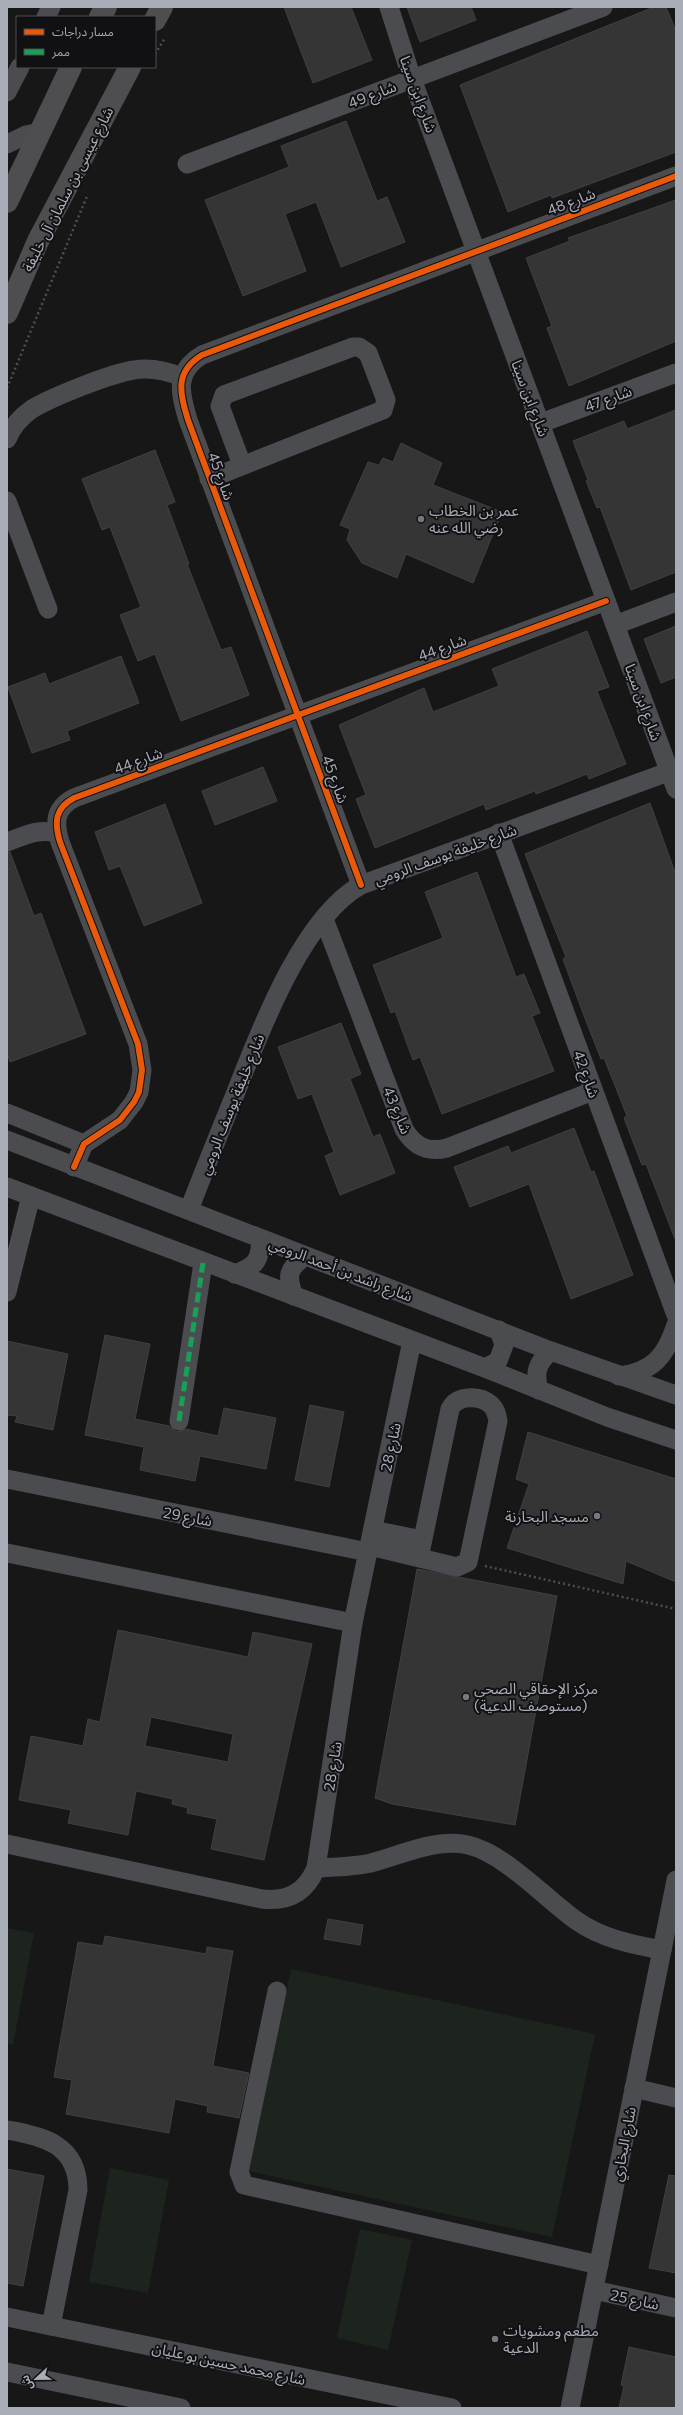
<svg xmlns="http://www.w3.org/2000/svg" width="683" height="2415" font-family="Commissioner,'Noto Sans Arabic',sans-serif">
<rect width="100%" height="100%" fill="#171717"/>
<!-- green -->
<g fill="#1d241e">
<polygon points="7,1928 34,1933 13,2045 7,2044"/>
<polygon points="291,1969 595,2034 552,2237 248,2171"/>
<polygon points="110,2168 169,2180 148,2293 89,2282"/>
<polygon points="360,2229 412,2240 388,2350 337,2338"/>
</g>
<!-- building -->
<g fill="#353536" stroke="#3f4043" fill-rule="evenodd">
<polygon points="284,7 351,7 372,60 313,83"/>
<polygon points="407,7 471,7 476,20 420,42"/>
<polygon points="654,7 666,7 676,31 676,152 552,198 551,195 508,212 460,85"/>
<polygon points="346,121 377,201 387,197 405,242 341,267 316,202 285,214 306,271 243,296 205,200 289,167 281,146"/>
<polygon points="676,200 676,341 569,386 547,328 552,326 526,258 570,241 568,238"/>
<polygon points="676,410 676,572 631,590 600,507 597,508 586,481 588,480 573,441 624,421 627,429"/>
<polygon points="401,443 442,463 433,485 502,512 473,583 406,554 397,578 362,563 347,540 350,529 340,525 368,462 379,465 383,458 393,462"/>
<polygon points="155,450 175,502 167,505 189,564 187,564 221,650 231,647 249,695 181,721 155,654 138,661 120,615 141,607 110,527 102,530 82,479"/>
<polygon points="676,626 676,677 661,683 644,639"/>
<polygon points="587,631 609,687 597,691 626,764 589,779 587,774 536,794 535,791 486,810 484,804 375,848 356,799 366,795 339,725 424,688 433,712 499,686 492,669"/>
<polygon points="121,656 139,703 67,731 70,740 32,753 8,687 45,673 49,684"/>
<polygon points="263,767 277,801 215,825 202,791"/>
<polygon points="650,803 676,875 675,1239 646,1164 642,1165 624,1118 627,1116 604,1058 601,1059 583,1013 563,959 566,957 525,854"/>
<polygon points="165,804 202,903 144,926 120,866 109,870 95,832"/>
<polygon points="10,852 34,916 41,913 86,1034 10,1062 7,1053 7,853"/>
<polygon points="477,872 516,977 524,974 540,1013 532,1016 554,1071 442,1114 420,1057 413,1060 395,1011 391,1013 373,965 443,938 425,892"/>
<polygon points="341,1023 361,1074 350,1079 373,1137 380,1134 395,1173 340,1195 325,1156 334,1152 312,1094 298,1099 278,1047"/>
<polygon points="574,1128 591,1172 594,1171 633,1275 571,1299 529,1184 470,1207 454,1167 508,1146 511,1153"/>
<polygon points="105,1335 150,1344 135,1419 169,1426 177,1432 186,1429 218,1436 224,1408 276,1418 266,1469 200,1456 195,1481 140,1470 144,1447 85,1435"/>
<polygon points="7,1341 68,1354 53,1430 15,1422 17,1416 7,1415"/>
<polygon points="310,1405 344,1412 329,1487 295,1480"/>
<polygon points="528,1432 676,1479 676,1582 626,1561 623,1584 507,1548 529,1484 516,1479"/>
<polygon points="417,1569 557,1596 515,1825 392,1804 375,1798"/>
<path d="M118 1630 248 1657 253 1632 312 1644 264 1860 211 1849 217 1819 187 1813 188 1808 172 1804 173 1799 136 1791 128 1835 68 1823 71 1810 19 1800 31 1736 83 1746 88 1719 100 1722ZM151 1717 233 1734 228 1762 145 1746Z"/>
<polygon points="328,1919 363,1925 360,1945 324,1939"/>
<polygon points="105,1936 206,1954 207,1947 233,1951 213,2066 249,2073 239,2118 207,2112 208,2106 175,2099 169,2133 66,2114 72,2080 54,2077 78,1942 103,1946"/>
<polygon points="7,2169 44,2176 23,2286 7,2283"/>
<polygon points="669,2175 676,2176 676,2273 649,2268"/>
<polygon points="629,2347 676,2357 676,2408 619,2408 624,2386 621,2385"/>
</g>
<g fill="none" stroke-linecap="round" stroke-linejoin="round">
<!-- path -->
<g stroke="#4d4e52" stroke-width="2.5" stroke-dasharray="2 3" stroke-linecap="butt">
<polyline points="155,54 165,38"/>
<polyline points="7,388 88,194"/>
<polyline points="485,1566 676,1609"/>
</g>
<!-- minor -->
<g stroke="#4b4c50" stroke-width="19">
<polyline points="389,7 412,79 676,789"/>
<polyline points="46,17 51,7"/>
<polyline points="7,92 20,67"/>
<polyline points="7,144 26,135 40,132"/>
<polyline points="187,164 603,7"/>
<polyline points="541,423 676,373"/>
<path d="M7 439C12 427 22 416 32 409 52 397 112 373 134 370 151 367 167 371 182 377"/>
<polyline points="209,479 383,410 386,400 368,353 359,347 353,347 224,395 220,406 242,465"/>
<polyline points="7,501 48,609"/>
<polyline points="615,625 676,602"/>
<polyline points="499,833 676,1315"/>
<path d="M7 842C24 836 38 828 57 833"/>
<path d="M361 885 188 420C180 393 174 372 202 355L676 176"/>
<path d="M324 919 404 1129C414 1146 427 1153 447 1148L593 1091"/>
<polyline points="7,1113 84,1144"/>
<polyline points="7,1140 551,1351 676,1395"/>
<path d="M74 1167 84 1144 120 1120 134 1102 139 1092 142 1070 138 1044 60 842C54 822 55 808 74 798L606 601"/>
<polyline points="7,1187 485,1368 607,1417 676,1440"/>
<path d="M189 1210C204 1171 220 1131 236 1092 260 1031 302 918 361 885L676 769"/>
<path d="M235 1274C256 1266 260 1261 261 1239"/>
<polyline points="7,1292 31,1196"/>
<path d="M294 1296C286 1275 288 1269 305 1256"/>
<polyline points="485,1368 498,1361 504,1345 499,1330"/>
<path d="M619 1376C653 1372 666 1356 676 1325"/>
<path d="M539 1390C534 1372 537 1363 551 1351"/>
<polyline points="179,1421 203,1263"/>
<polyline points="7,1479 368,1552"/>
<polyline points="373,1530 422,1540"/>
<path d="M370 1546 457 1567 468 1562 498 1421C497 1415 496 1409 490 1404 479 1395 457 1395 450 1409L419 1558"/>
<polyline points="7,1553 353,1623"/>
<path d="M7 1844 262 1899C288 1902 306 1892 316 1868L353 1623 412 1341"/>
<path d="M316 1868C334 1867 353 1867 371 1863 402 1855 435 1838 468 1845 504 1853 546 1899 577 1921 603 1939 631 1944 662 1950"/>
<polyline points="277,1991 239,2172 244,2185 599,2265"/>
<polyline points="634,2088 676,2098"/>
<path d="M7 2130C44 2136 78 2145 78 2190L51 2326"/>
<polyline points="594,2290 676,2308"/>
<polyline points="7,2317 452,2408"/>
<polyline points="7,2372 181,2408"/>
<polyline points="570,2408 676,1880"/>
</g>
<!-- highway -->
<g stroke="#4e4e51" stroke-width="22">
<polyline points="100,17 106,7"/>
<polyline points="155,20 162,7"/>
<polyline points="7,202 71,67"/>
<polyline points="7,313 38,241 130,67"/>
</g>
<!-- quiet -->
<polyline stroke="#1a9f57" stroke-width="5" stroke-dasharray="10 5" stroke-linecap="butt" points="179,1421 203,1263"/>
<defs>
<g id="cycleway">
<path d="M361 885 188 420C180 393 174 372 202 355L676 176"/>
<path d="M74 1167 84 1144 120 1120 134 1102 139 1092 142 1070 138 1044 60 842C54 822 55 808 74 798L606 601"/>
</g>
</defs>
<!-- cycleway casing -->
<use href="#cycleway" stroke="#111113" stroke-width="8"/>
<!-- cycleway -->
<use href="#cycleway" stroke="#e8590c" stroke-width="6"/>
</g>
<!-- markers -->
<g fill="#757880" stroke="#111113" stroke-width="1.5">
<circle cx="421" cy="519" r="4"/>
<circle cx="597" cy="1516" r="4"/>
<circle cx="466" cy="1697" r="4"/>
<circle cx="495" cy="2339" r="4"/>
</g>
<g text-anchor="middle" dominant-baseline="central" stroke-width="4" stroke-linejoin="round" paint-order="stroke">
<!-- street labels -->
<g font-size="15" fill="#a8adb8" stroke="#111113">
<text transform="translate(372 94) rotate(-21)">شارع 49</text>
<text transform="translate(419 94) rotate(70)">شارع ابن سينا</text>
<text transform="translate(67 189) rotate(-63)">شارع عيسى بن سلمان آل خليفة</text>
<text transform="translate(571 201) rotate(-21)">شارع 48</text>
<text transform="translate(531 398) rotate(69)">شارع ابن سينا</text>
<text transform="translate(608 398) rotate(-20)">شارع 47</text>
<text transform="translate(222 476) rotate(70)">شارع 45</text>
<text transform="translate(442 647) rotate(-20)">شارع 44</text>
<text transform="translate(644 702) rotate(70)">شارع ابن سينا</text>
<text transform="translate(138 760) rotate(-20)">شارع 44</text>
<text transform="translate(336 779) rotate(70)">شارع 45</text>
<text transform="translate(445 854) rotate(-20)">شارع خليفة يوسف الرومي</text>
<text transform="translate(587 1074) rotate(70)">شارع 42</text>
<text transform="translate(231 1104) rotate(-68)">شارع خليفة يوسف الرومي</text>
<text transform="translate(398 1110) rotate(67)">شارع 43</text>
<text transform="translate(341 1269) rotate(21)">شارع راشد بن أحمد الرومي</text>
<text transform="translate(390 1447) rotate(-78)">شارع 28</text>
<text transform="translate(188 1516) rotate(11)">شارع 29</text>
<text transform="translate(332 1766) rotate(-81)">شارع 28</text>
<text transform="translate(623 2144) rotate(-79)">شارع البخاري</text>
<text transform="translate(635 2299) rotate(12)">شارع 25</text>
<text transform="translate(229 2363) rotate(12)">شارع محمد حسين بو عليان</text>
</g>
<!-- poi labels -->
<g font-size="15" fill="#a8adb8" stroke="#111113" text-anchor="start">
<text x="429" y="510">عمر بن الخطاب<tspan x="429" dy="17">رضي الله عنه</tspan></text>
<text x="589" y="1516" text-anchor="end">مسجد البحارنة</text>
<text x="474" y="1688">مركز الإحقاقي الصحي<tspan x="474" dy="17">(مستوصف الدعية)</tspan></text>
<text x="503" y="2330">مطعم ومشويات<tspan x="503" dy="17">الدعية</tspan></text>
</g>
</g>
<!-- border -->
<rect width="683" height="2415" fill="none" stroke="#a8adb8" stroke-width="16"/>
<!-- legend -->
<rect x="16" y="16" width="140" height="52" fill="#111113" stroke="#4d4f55"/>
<rect x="24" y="29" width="20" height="6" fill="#e8590c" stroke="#4d4f55"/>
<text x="52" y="36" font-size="12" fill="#a8adb8">مسار دراجات</text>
<rect x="24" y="49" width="20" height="6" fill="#1a9f57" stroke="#4d4f55"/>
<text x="52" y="56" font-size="12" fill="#a8adb8">ممر</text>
<!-- north arrow -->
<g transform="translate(36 2379) rotate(248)" stroke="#111113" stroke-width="3" paint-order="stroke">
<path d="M0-3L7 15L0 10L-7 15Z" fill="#a8adb8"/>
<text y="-6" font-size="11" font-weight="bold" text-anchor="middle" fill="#a8adb8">ش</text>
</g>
</svg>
